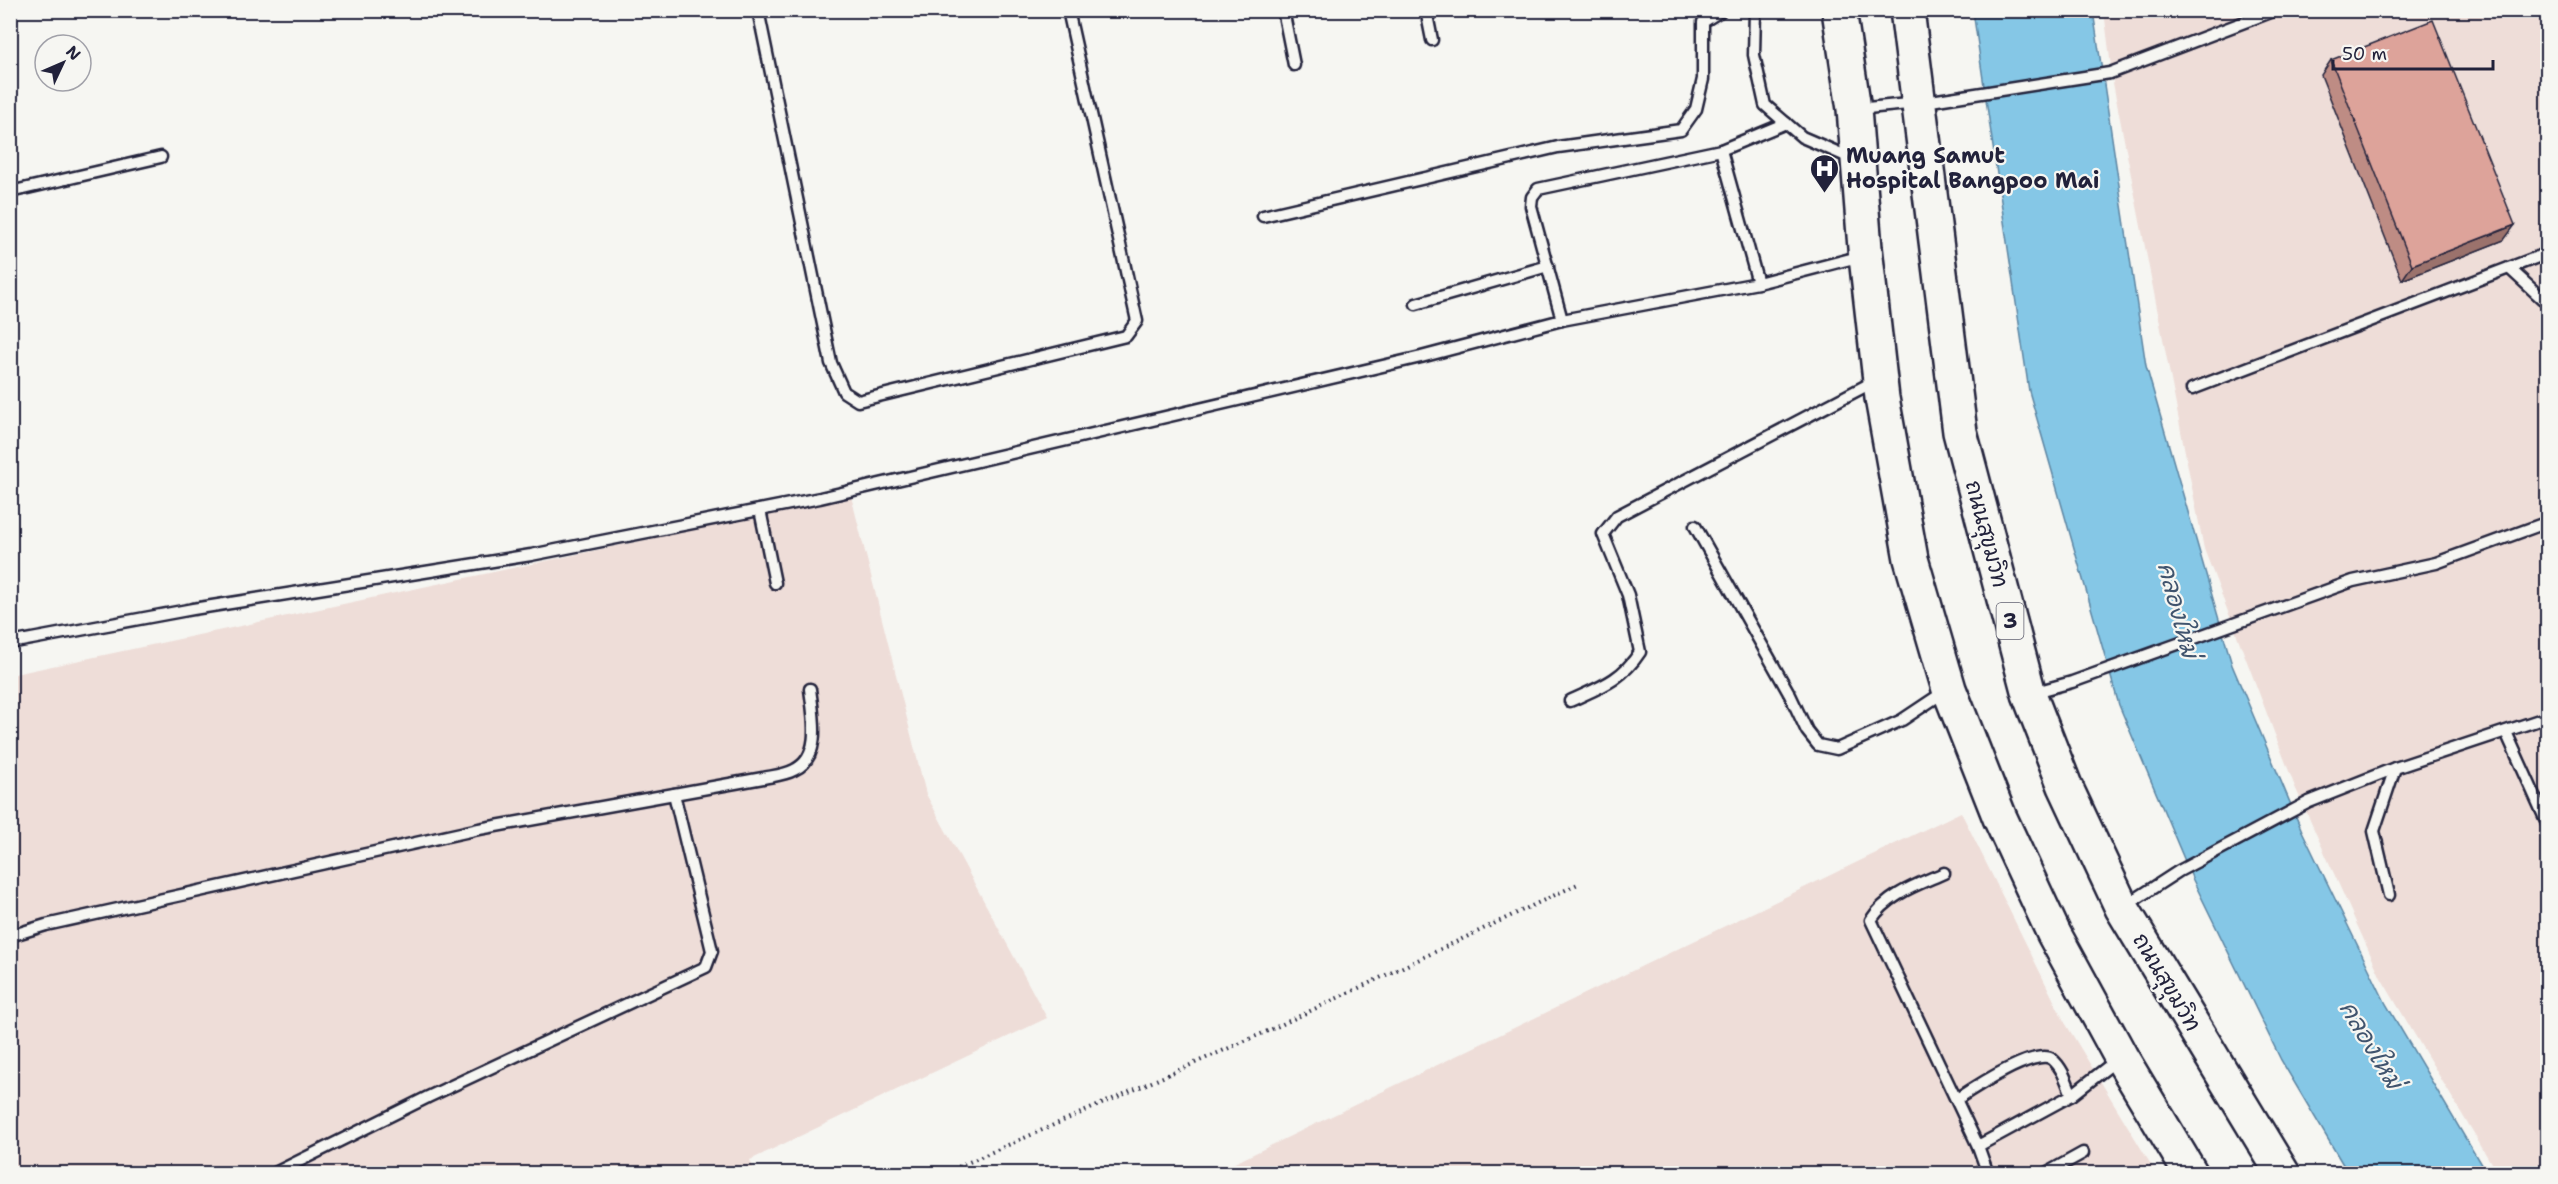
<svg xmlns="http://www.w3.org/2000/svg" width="2558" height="1184" font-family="'Shantell Sans','Playpen Sans Thai',sans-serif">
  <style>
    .built { fill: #eeddd8 }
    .water { fill: #85c7e6; stroke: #5d85a2; stroke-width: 1.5 }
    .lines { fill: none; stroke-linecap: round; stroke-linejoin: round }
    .lane-casing { stroke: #22223b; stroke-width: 15 }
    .highway-casing { stroke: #22223b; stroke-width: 38 }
    .path { stroke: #22223b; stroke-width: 4; stroke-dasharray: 1.5 4.5; stroke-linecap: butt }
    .lane { stroke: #f6f6f2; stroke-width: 10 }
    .highway { stroke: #f6f6f2; stroke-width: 33 }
    .wall { fill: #be8c84; stroke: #22223b; stroke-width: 1.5 }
    .shaded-wall { fill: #9b726c; stroke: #22223b; stroke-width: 1.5 }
    .building { fill: #dda39a; stroke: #22223b; stroke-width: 1.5 }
    .labels { text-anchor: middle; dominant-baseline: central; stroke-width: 4.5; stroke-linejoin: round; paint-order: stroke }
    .shield { fill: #f6f6f2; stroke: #626272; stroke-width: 1.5 }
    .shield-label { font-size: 21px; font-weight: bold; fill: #22223b }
    .poi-label { font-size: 22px; font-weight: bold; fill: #22223b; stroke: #f6f6f2; text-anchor: start }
    .street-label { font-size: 22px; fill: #22223b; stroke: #f6f6f2 }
    .water-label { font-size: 24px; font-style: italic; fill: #40546e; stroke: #f6f6f2 }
  </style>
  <rect width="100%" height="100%" fill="#f6f6f2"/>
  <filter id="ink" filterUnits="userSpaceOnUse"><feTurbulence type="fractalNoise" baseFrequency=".0167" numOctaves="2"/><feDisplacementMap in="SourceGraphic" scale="12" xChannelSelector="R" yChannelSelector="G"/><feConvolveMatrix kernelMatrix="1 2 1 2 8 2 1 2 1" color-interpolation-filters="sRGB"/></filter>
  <g filter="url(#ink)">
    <g class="built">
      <polygon points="2104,11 2547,11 2547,1173 2497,1173 2381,978 2295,787 2204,549 2113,83"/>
      <polygon points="851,496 926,794 1047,1018 750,1160 755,1173 11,1173 10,675"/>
      <polygon points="1961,812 2064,1021 2156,1173 1212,1174"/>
    </g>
    <polygon class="water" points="1973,11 2093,11 2146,366 2232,665 2302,831 2386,1004 2486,1173 2348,1173 2281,1060 2193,880 2119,705 2029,391"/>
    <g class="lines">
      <defs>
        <g id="lane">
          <polyline points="758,10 831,363 844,392 858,401 1126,336 1137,321 1068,10"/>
          <polyline points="1283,10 1294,65"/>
          <polyline points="1426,10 1432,40"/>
          <polyline points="1755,10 1754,55 1765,105 1802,137 1853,159"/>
          <polyline points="1857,109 1918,103 2110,73 2276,10"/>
          <polyline points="1721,150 1758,283"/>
          <polyline points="10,192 161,157"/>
          <polyline points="1263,216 1558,147 1681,130 1696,109 1703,79 1703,22 1722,10"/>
          <polyline points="2509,268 2548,304"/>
          <polyline points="1416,304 1548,266"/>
          <polyline points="1562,320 1531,206 1532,197 1538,189 1721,150 1786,123"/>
          <polyline points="2192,389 2548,253"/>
          <polyline points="760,510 775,583"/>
          <polyline points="1695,526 1790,695 1807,731 1818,745 1837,749 1902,720 1947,690"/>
          <polyline points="10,643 193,609 531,555 820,498 1421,357 1562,320 1758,283 1862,256"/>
          <polyline points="2032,693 2072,682 2353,581 2436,563 2548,522"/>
          <path d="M1570,701C1600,687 1621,681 1640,652L1628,595L1603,534L1617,516L1875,381"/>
          <polyline points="2506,732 2548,825"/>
          <path d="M1944,873C1917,885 1888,894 1871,920L1978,1146"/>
          <polyline points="2389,895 2374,831 2395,768"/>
          <polyline points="2125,906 2179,871 2309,802 2395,768 2548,717"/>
          <path d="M10,936L46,925L479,829L763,778C772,776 785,775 794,770C823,757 813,714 810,689"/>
          <path d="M1957,1099C1972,1089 2036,1047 2052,1059C2063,1068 2067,1083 2072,1095"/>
          <polyline points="273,1174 428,1097 706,967 712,951 674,794"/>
          <polyline points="1988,1174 1978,1146 2072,1095 2118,1059"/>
          <polyline points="2045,1174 2083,1153"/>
        </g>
        <g id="highway">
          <polyline points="1839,10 1854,109 1865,248 1882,398 1911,559 1949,689 2000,818 2054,934 2121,1057 2191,1174"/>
          <polyline points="1907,10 1960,432 2029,694 2065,786 2122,908 2283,1174"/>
        </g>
      </defs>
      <use href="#lane" class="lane-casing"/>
      <use href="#highway" class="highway-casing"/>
      <polyline class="path" points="942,1174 1270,1030 1578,884"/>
      <use href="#lane" class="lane"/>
      <use href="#highway" class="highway"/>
    </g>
    <polygon class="wall" points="2331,60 2504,240 2402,280 2321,75"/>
    <polygon class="shaded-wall" points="2515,225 2504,240 2402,280 2412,265"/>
    <polygon class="building" points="2433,20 2515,225 2412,265 2331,60"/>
  </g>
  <defs>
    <symbol id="hospital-pin" viewBox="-11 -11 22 30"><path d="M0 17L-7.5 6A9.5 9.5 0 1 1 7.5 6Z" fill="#22223b" stroke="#f6f6f2"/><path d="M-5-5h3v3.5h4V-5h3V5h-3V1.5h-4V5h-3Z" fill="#fff"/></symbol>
  </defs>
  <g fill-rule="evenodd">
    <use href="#hospital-pin" x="1808" y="152" width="33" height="45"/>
  </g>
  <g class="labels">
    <rect class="shield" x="1996.5" y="603" width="27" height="36" rx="4.5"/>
    <g class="shield-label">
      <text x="2010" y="621">3</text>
    </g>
    <g class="poi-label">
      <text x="1846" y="155">Muang Samut<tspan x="1846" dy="25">Hospital Bangpoo Mai</tspan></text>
    </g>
    <g class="street-label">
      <text transform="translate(1987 534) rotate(75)">ถนนสุขุมวิท</text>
      <text transform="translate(2167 982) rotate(59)">ถนนสุขุมวิท</text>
    </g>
    <g class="water-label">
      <text transform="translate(2178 610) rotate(75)">คลองใหม่</text>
      <text transform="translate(2371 1045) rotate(59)">คลองใหม่</text>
    </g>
  </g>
  <rect width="2558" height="1184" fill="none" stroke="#f6f6f2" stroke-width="36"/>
  <rect x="18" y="18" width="2522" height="1148" fill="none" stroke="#22223b" stroke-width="2" filter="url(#ink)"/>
  <g transform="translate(63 63) rotate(46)"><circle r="28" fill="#f6f6f2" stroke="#a1a1a9" stroke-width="1.5"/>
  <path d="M0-4.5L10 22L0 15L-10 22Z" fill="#22223b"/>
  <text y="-9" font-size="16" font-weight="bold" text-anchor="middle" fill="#22223b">N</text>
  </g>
  <path d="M2333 60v9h160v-9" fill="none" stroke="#22223b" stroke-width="3"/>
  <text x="2342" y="60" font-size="18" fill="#22223b" stroke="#f6f6f2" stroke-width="4.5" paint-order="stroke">50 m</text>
</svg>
